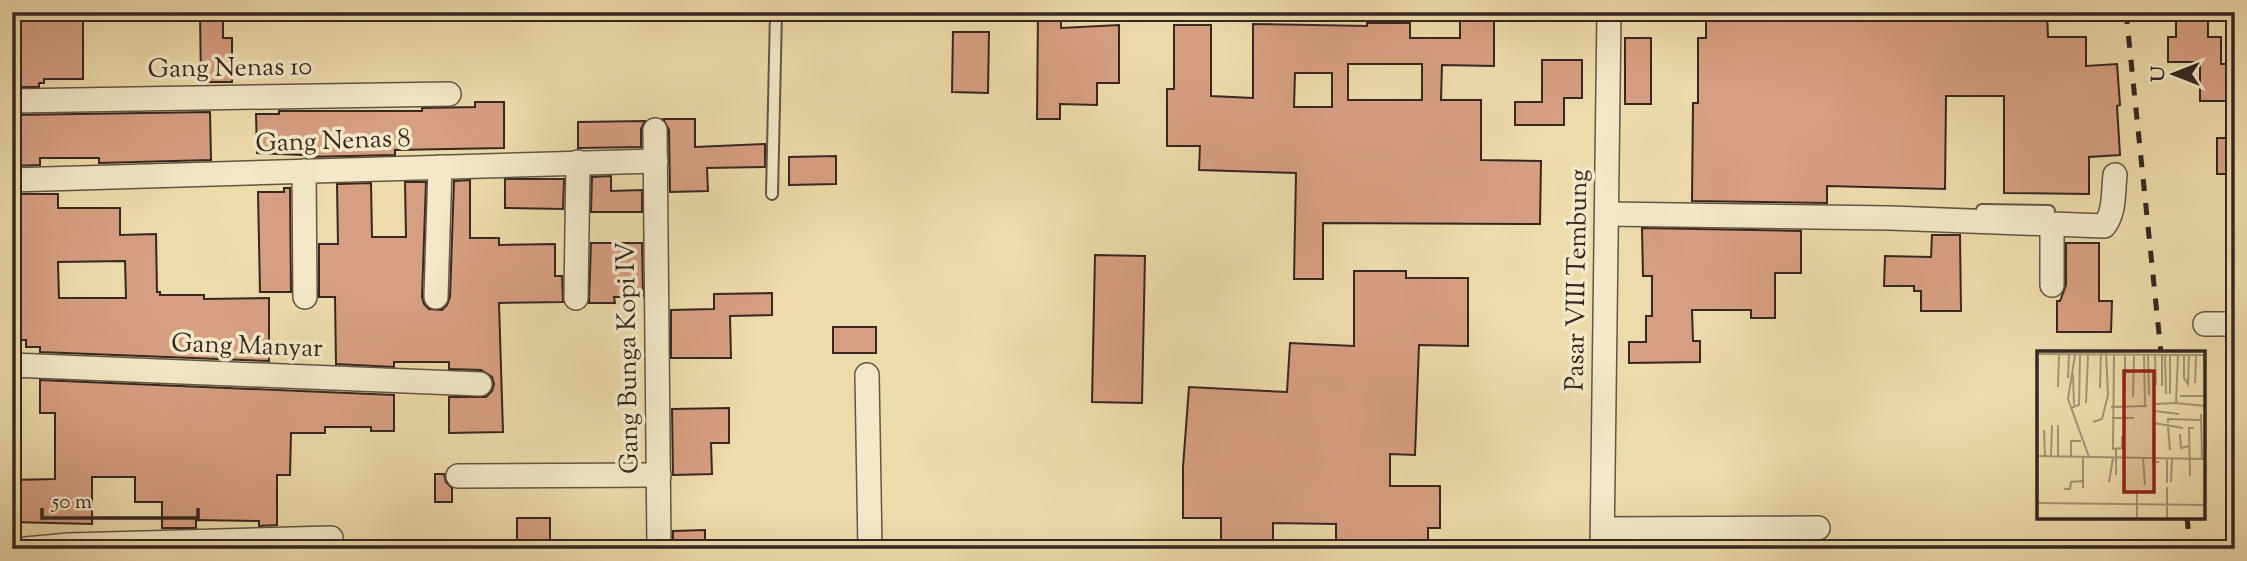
<svg xmlns="http://www.w3.org/2000/svg" width="2247" height="561" font-family="'Sorts Mill Goudy',serif">
  <style>
    .building { fill: #d79f82; stroke: #362720; stroke-width: 2; fill-rule: evenodd }
    .lines { fill: none; stroke-linecap: round; stroke-linejoin: round }
    .lane-casing { stroke: #645443; stroke-width: 14 }
    .street-casing { stroke: #645443; stroke-width: 26 }
    .lane { stroke: #f4e8c8; stroke-width: 10 }
    .street { stroke: #f4e8c8; stroke-width: 23 }
    .rail { stroke: #362720; stroke-width: 5; stroke-dasharray: 12 12; stroke-linecap: butt }
    .labels { text-anchor: middle; dominant-baseline: central; stroke-width: 7; stroke-linejoin: round; paint-order: stroke }
    .street-label { font-size: 26px; fill: #362720; stroke: #f4e8c8 }
    .inset-road { fill: none; stroke: #a49373; stroke-width: 2 }
    .view { fill: #8f2418; fill-opacity: 0.15; stroke: #8f2418; stroke-width: 3.5 }
    .inset-edge { fill: none; stroke: #362720; stroke-width: 3.5 }
  </style>
  <rect width="100%" height="100%" fill="#eedbab"/>
  <filter id="stains"><feTurbulence type="fractalNoise" baseFrequency=".00286" numOctaves="4"/><feColorMatrix values="0 0 0 0 .2 0 0 0 0 .09 0 0 0 0 .02 0 0 0 .5 -.17"/></filter>
  <radialGradient id="worn" r=".72"><stop offset=".6" stop-color="#630" stop-opacity="0"/><stop offset="1" stop-color="#630" stop-opacity=".3"/></radialGradient>
  <g class="building">
    <polygon points="14,12 83,12 83,79 44,79 44,83 39,83 39,87 15,87"/>
    <polygon points="200,12 223,12 223,38 232,38 232,82 201,82"/>
    <polygon points="1038,12 1061,12 1061,28 1119,25 1119,83 1097,83 1097,105 1060,104 1060,119 1037,119"/>
    <polygon points="1706,12 2047,12 2048,37 2086,37 2086,66 2117,64 2120,105 2117,106 2120,155 2089,157 2089,194 2004,193 2004,96 1946,96 1945,189 1827,186 1827,203 1692,201 1693,103 1698,103 1698,38 1706,38"/>
    <polygon points="2176,12 2208,12 2208,37 2221,37 2221,64 2234,64 2234,101 2200,101 2200,62 2168,62 2168,37 2176,37"/>
    <path d="M1460,16H1494V66L1442,65L1441,100H1481V160L1541,161L1540,224L1323,223V279H1294L1296,173L1199,170L1200,146H1167V89H1174V25H1211V96L1253,98V24L1367,26V23H1410V38H1460ZM1348,64H1422V100H1348ZM1295,73H1332V107H1294Z"/>
    <polygon points="953,32 989,32 988,93 952,92"/>
    <rect x="1625" y="38" width="26" height="66"/>
    <polygon points="1542,60 1582,60 1582,98 1564,98 1564,125 1515,125 1515,102 1542,102"/>
    <polygon points="475,102 504,102 504,148 395,150 395,155 306,157 303,155 257,153 256,114 279,114 279,111 422,111 422,108 475,107"/>
    <polygon points="210,112 211,160 99,163 99,158 40,158 40,165 12,166 12,115"/>
    <polygon points="663,119 695,119 695,147 765,144 765,167 707,168 708,191 670,192 669,130"/>
    <polygon points="645,121 641,129 641,147 578,148 578,122"/>
    <rect x="2217" y="138" width="18" height="36"/>
    <polygon points="836,156 836,184 789,185 789,157"/>
    <polygon points="611,176 611,191 642,190 642,212 591,212 592,177"/>
    <polygon points="505,179 564,179 563,209 505,208"/>
    <polygon points="470,180 470,238 499,238 499,245 555,244 555,276 562,276 563,302 499,303 503,432 449,433 449,397 486,397 492,391 494,384 492,377 481,370 449,369 449,362 394,362 394,367 336,364 335,297 319,297 319,244 338,244 337,184 371,183 372,237 406,237 405,182 426,182 422,297 424,304 429,309 442,310 447,305 450,297 454,181"/>
    <polygon points="284,188 290,188 291,292 260,292 258,192 284,192"/>
    <path d="M12,194H58V208H120V235L156,234L157,292H160V295H204V299L269,298V361L40,352V347H26V340H12ZM125,261L126,298H59L58,262Z"/>
    <polygon points="1642,228 1801,231 1801,273 1775,273 1775,318 1751,318 1751,310 1692,310 1693,341 1700,341 1700,362 1629,363 1629,342 1646,342 1646,316 1652,316 1652,276 1643,276"/>
    <polygon points="1932,235 1960,235 1961,311 1921,311 1921,291 1914,291 1914,286 1884,286 1885,256 1931,257"/>
    <polygon points="591,243 642,243 643,297 614,297 615,303 589,303"/>
    <polygon points="2066,243 2099,243 2099,301 2112,301 2111,332 2057,332 2057,301 2060,301 2066,285"/>
    <polygon points="1095,255 1145,256 1142,403 1092,402"/>
    <polygon points="1354,271 1406,271 1406,278 1468,278 1468,346 1419,345 1415,455 1390,454 1390,486 1440,486 1440,528 1428,528 1428,549 1336,549 1336,524 1273,523 1273,549 1221,549 1221,518 1183,518 1183,467 1189,387 1287,392 1290,343 1354,346"/>
    <polygon points="772,293 772,315 730,316 731,358 671,358 671,310 714,309 714,294"/>
    <rect x="833" y="327" width="43" height="26"/>
    <polygon points="40,380 394,395 394,431 371,431 371,427 325,427 325,433 291,433 290,475 277,475 277,525 259,526 259,521 196,520 196,528 162,528 162,502 135,502 135,477 92,477 92,524 12,522 12,480 55,479 55,413 40,413"/>
    <polygon points="729,408 729,443 711,443 712,474 673,475 672,409"/>
    <polygon points="435,474 444,474 446,482 452,488 452,502 435,502"/>
    <rect x="517" y="518" width="33" height="31"/>
    <polygon points="705,530 705,549 673,549 673,531"/>
    <rect x="1633" y="543" width="53" height="6"/>
  </g>
  <g class="lines">
    <defs>
      <g id="lane">
        <polyline points="1676,12 1682,12"/>
        <polyline points="772,194 776,12"/>
        <polyline points="1982,210 2049,211"/>
      </g>
      <g id="street">
        <polyline points="12,101 449,94"/>
        <polyline points="655,130 659,549"/>
        <polyline points="304,171 305,297"/>
        <polyline points="12,180 656,161"/>
        <path d="M1608,214L1890,218L2104,226C2115,213 2113,192 2115,175"/>
        <polyline points="2052,226 2052,285"/>
        <polyline points="436,297 440,167"/>
        <polyline points="576,298 578,162"/>
        <polyline points="2205,324 2235,324"/>
        <polyline points="12,365 480,384"/>
        <polyline points="867,375 870,549"/>
        <polyline points="458,476 659,475"/>
        <polyline points="1603,529 1818,528"/>
        <polyline points="26,549 69,545 331,538"/>
        <polyline points="1602,549 1609,12"/>
      </g>
    </defs>
    <use href="#lane" class="lane-casing"/>
    <use href="#street" class="street-casing"/>
    <use href="#lane" class="lane"/>
    <use href="#street" class="street"/>
    <g class="rail">
      <polyline points="2126,12 2161,353"/>
      <polyline points="2187,517 2190,549"/>
    </g>
  </g>
  <g class="labels">
    <g class="street-label">
      <text transform="translate(230 69) rotate(-1)">Gang Nenas 10</text>
      <text transform="translate(333 142) rotate(-2)">Gang Nenas 8</text>
      <text transform="translate(1578 280) rotate(-89)">Pasar VIII Tembung</text>
      <text transform="translate(247 347) rotate(2)">Gang Manyar</text>
      <text transform="translate(629 358) rotate(-91)">Gang Bunga Kopi IV</text>
    </g>
  </g>
  <g transform="translate(2037 351)">
    <rect width="168" height="168" fill="#eedbab"/>
    <path class="inset-road" d="M0,3L168,4M38,4L31,48L52,106M77,4L76,98L85,97V85M88,4V38M107,4L108,56M111,4L112,44M118,4L119,34M125,4V35M128,4L129,43M147,4V27L151,33L152,4M167,4L168,26M36,23L37,54M31,27L32,4M158,32L159,4M21,36L22,4M63,37L64,1M133,43V4M143,45H168M96,46L97,4M49,52L51,4M139,52L168,55M74,56L110,55M33,57L42,54L43,4M117,60L142,63M164,63L165,107M75,67H97M56,71L65,68L71,44L69,1M117,72L146,77M131,72V68L165,69M131,76L133,99M7,79L8,105M143,83L144,97L152,95M79,98V124M0,105L168,108M14,105L15,74M21,105V74M34,106V90H44M46,106V137M106,107L108,134M122,111H116L117,53L139,52L141,4M153,125L152,77H157M72,131L76,107M134,131L135,107M130,132V107M27,138H33L34,131L45,130M100,139V167M0,152L168,154M130,167V136"/>
    <path class="view" d="M87,20H117V141H87Z"/>
    <rect width="168" height="168" class="inset-edge"/>
  </g>
  <rect width="2247" height="561" fill="none" stroke="#eedbab" stroke-width="42"/>
  <rect x="14" y="14" width="2219" height="533" fill="none" stroke="#362720" stroke-width="3.5"/>
  <rect x="21" y="21" width="2205" height="519" fill="none" stroke="#362720" stroke-width="2"/>
  <g transform="translate(2174 74) rotate(270)" stroke="#f4e8c8" stroke-width="5" paint-order="stroke">
  <path d="M0-5L12 26L0 18L-12 26Z" fill="#362720"/>
  <text y="-10" font-size="19" font-weight="bold" text-anchor="middle" fill="#362720">U</text>
  </g>
  <path d="M42 508v10h156v-10" fill="none" stroke="#362720" stroke-width="3.5"/>
  <text x="52" y="508" font-size="21" fill="#362720" stroke="#f4e8c8" stroke-width="5" paint-order="stroke">50 m</text>
  <rect width="100%" height="100%" filter="url(#stains)"/>
  <rect width="100%" height="100%" fill="url(#worn)"/>
</svg>
